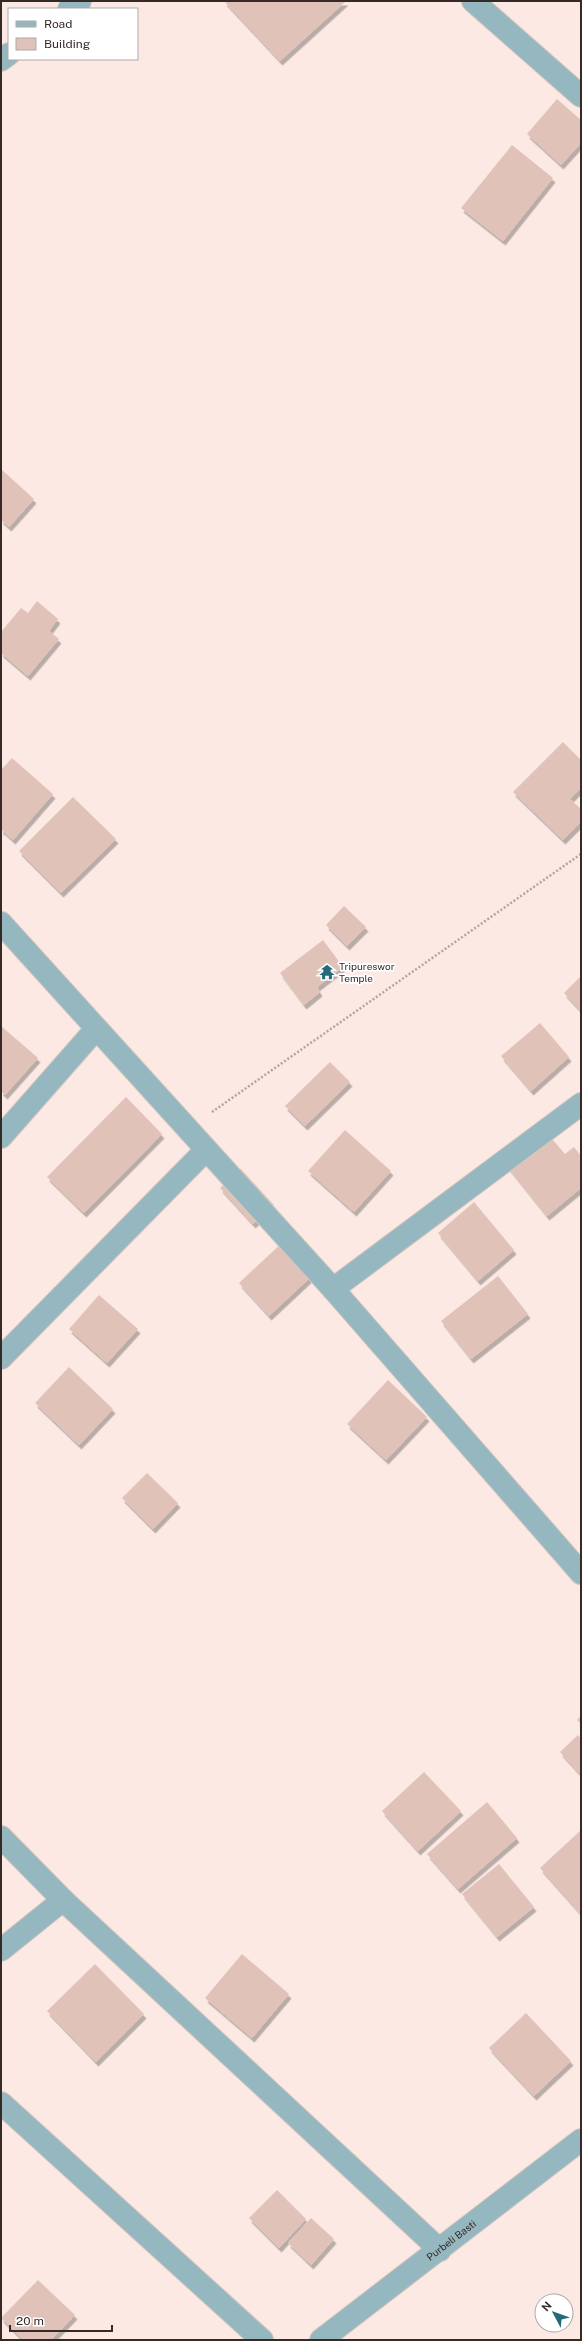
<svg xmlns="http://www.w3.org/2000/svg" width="582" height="2341" font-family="'Public Sans',sans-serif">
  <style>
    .building { fill: #e1c2b9; filter: url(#shadow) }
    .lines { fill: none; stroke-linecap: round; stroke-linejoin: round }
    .minor-casing { stroke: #d8c7c1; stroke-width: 24 }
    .path { stroke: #b4a49f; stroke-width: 2.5; stroke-dasharray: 2 2; stroke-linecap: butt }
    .minor { stroke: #95b7c0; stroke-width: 22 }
    .labels { text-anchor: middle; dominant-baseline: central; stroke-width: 3.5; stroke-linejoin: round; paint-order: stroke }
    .poi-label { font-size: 10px; fill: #362a27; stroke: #fff; text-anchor: start }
    .street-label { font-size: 10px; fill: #362a27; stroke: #fff }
  </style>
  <defs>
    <filter id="shadow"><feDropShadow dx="2.5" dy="4.5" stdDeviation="0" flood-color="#0004"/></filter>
  </defs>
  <rect width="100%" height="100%" fill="#fce9e3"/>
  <g class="building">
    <polygon points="224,1 346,1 280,61"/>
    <polygon points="557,99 581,120 581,143 561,165 527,134"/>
    <polygon points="512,145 553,178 503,241 461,208"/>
    <polygon points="1,469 34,499 9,527 1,520"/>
    <polygon points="37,601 58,619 49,631 59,639 28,676 1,653 1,632 21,608 28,613"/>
    <polygon points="563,742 581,760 581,788 570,799 581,809 581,822 563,840 513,792"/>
    <polygon points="12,758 53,794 13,840 2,830 1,832 1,770"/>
    <polygon points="73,797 116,839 61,893 19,851"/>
    <polygon points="344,906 366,927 347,946 326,925"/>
    <polygon points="323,940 343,967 317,987 320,992 304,1005 280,973"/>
    <polygon points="581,976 581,1011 564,993"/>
    <polygon points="540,1023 569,1057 531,1091 501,1056"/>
    <polygon points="1,1026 38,1058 5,1095 1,1091"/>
    <polygon points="330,1062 350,1082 305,1126 285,1106"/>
    <polygon points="126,1097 162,1134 84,1213 47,1177"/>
    <polygon points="345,1130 391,1171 354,1212 308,1171"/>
    <polygon points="547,1133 565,1154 574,1147 581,1156 581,1188 547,1216 507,1166"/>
    <polygon points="241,1169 274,1205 253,1224 220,1188"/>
    <polygon points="474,1202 514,1250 478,1281 438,1233"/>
    <polygon points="285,1240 315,1273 269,1316 239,1283"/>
    <polygon points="498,1276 528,1314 471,1359 441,1321"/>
    <polygon points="99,1295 138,1329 107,1363 69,1329"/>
    <polygon points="69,1367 113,1409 79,1445 35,1403"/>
    <polygon points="388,1380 427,1417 386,1460 347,1424"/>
    <polygon points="147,1473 178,1503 153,1529 122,1498"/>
    <polygon points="581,1716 581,1724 577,1720"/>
    <polygon points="578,1735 581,1739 581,1775 560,1752"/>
    <polygon points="424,1772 461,1811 418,1851 382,1811"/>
    <polygon points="487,1802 517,1838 458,1889 427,1854"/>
    <polygon points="581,1830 581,1914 540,1868"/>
    <polygon points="499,1864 534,1907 497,1937 462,1894"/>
    <polygon points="242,1954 289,1994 252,2038 205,1998"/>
    <polygon points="95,1964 144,2014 96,2062 47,2011"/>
    <polygon points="526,2013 571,2061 534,2096 489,2048"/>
    <polygon points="277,2190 306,2219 279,2248 249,2218"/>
    <polygon points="311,2218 334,2239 311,2265 288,2243"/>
    <polygon points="38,2280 75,2315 51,2340 23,2340 1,2318"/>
  </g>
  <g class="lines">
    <defs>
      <g id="minor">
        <polyline points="473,1 581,96"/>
        <polyline points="69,9 80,1"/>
        <polyline points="1,60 9,54"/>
        <polyline points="1,923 333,1289 581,1573"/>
        <polyline points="1,1137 96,1029"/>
        <polyline points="333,1289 581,1104"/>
        <polyline points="1,1358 206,1150"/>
        <polyline points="1,1837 63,1900"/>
        <polyline points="1,1950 63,1900 440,2250"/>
        <polyline points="1,2103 262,2340"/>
        <path id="s1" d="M321,2340L581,2140"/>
      </g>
    </defs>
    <use href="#minor" class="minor-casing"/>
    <polyline class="path" points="212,1112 581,854"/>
    <use href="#minor" class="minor"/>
  </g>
  <defs>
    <symbol id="temple-bare" viewBox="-9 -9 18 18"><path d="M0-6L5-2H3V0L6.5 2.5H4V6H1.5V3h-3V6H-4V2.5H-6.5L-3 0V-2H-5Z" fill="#246a79" stroke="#fff" stroke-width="2.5" paint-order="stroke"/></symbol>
  </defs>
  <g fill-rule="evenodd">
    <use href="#temple-bare" x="316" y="961" width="22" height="22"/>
  </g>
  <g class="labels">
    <g class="poi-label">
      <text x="339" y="966">Tripureswor<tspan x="339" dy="12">Temple</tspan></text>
    </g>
    <g class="street-label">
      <text stroke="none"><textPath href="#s1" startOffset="164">Purbeli Basti</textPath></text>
    </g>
  </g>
  <rect width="582" height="2341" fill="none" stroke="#362a27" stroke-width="4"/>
  <rect x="8" y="8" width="130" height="52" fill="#ffffff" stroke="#afaaa9"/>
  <rect x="16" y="21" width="20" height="6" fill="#95b7c0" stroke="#afaaa9"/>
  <text x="44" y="28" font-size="12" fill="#362a27">Road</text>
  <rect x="16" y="38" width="20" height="12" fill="#e1c2b9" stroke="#afaaa9"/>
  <text x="44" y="48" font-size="12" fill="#362a27">Building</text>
  <g transform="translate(554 2313) rotate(311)"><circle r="19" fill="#ffffff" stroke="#afaaa9"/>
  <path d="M0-3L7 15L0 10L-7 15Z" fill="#246a79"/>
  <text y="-6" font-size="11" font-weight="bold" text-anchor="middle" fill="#362a27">N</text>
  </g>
  <path d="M10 2325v6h102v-6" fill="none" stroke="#362a27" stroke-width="2"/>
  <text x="16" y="2325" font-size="12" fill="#362a27" stroke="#ffffff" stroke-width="3" paint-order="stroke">20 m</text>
</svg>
